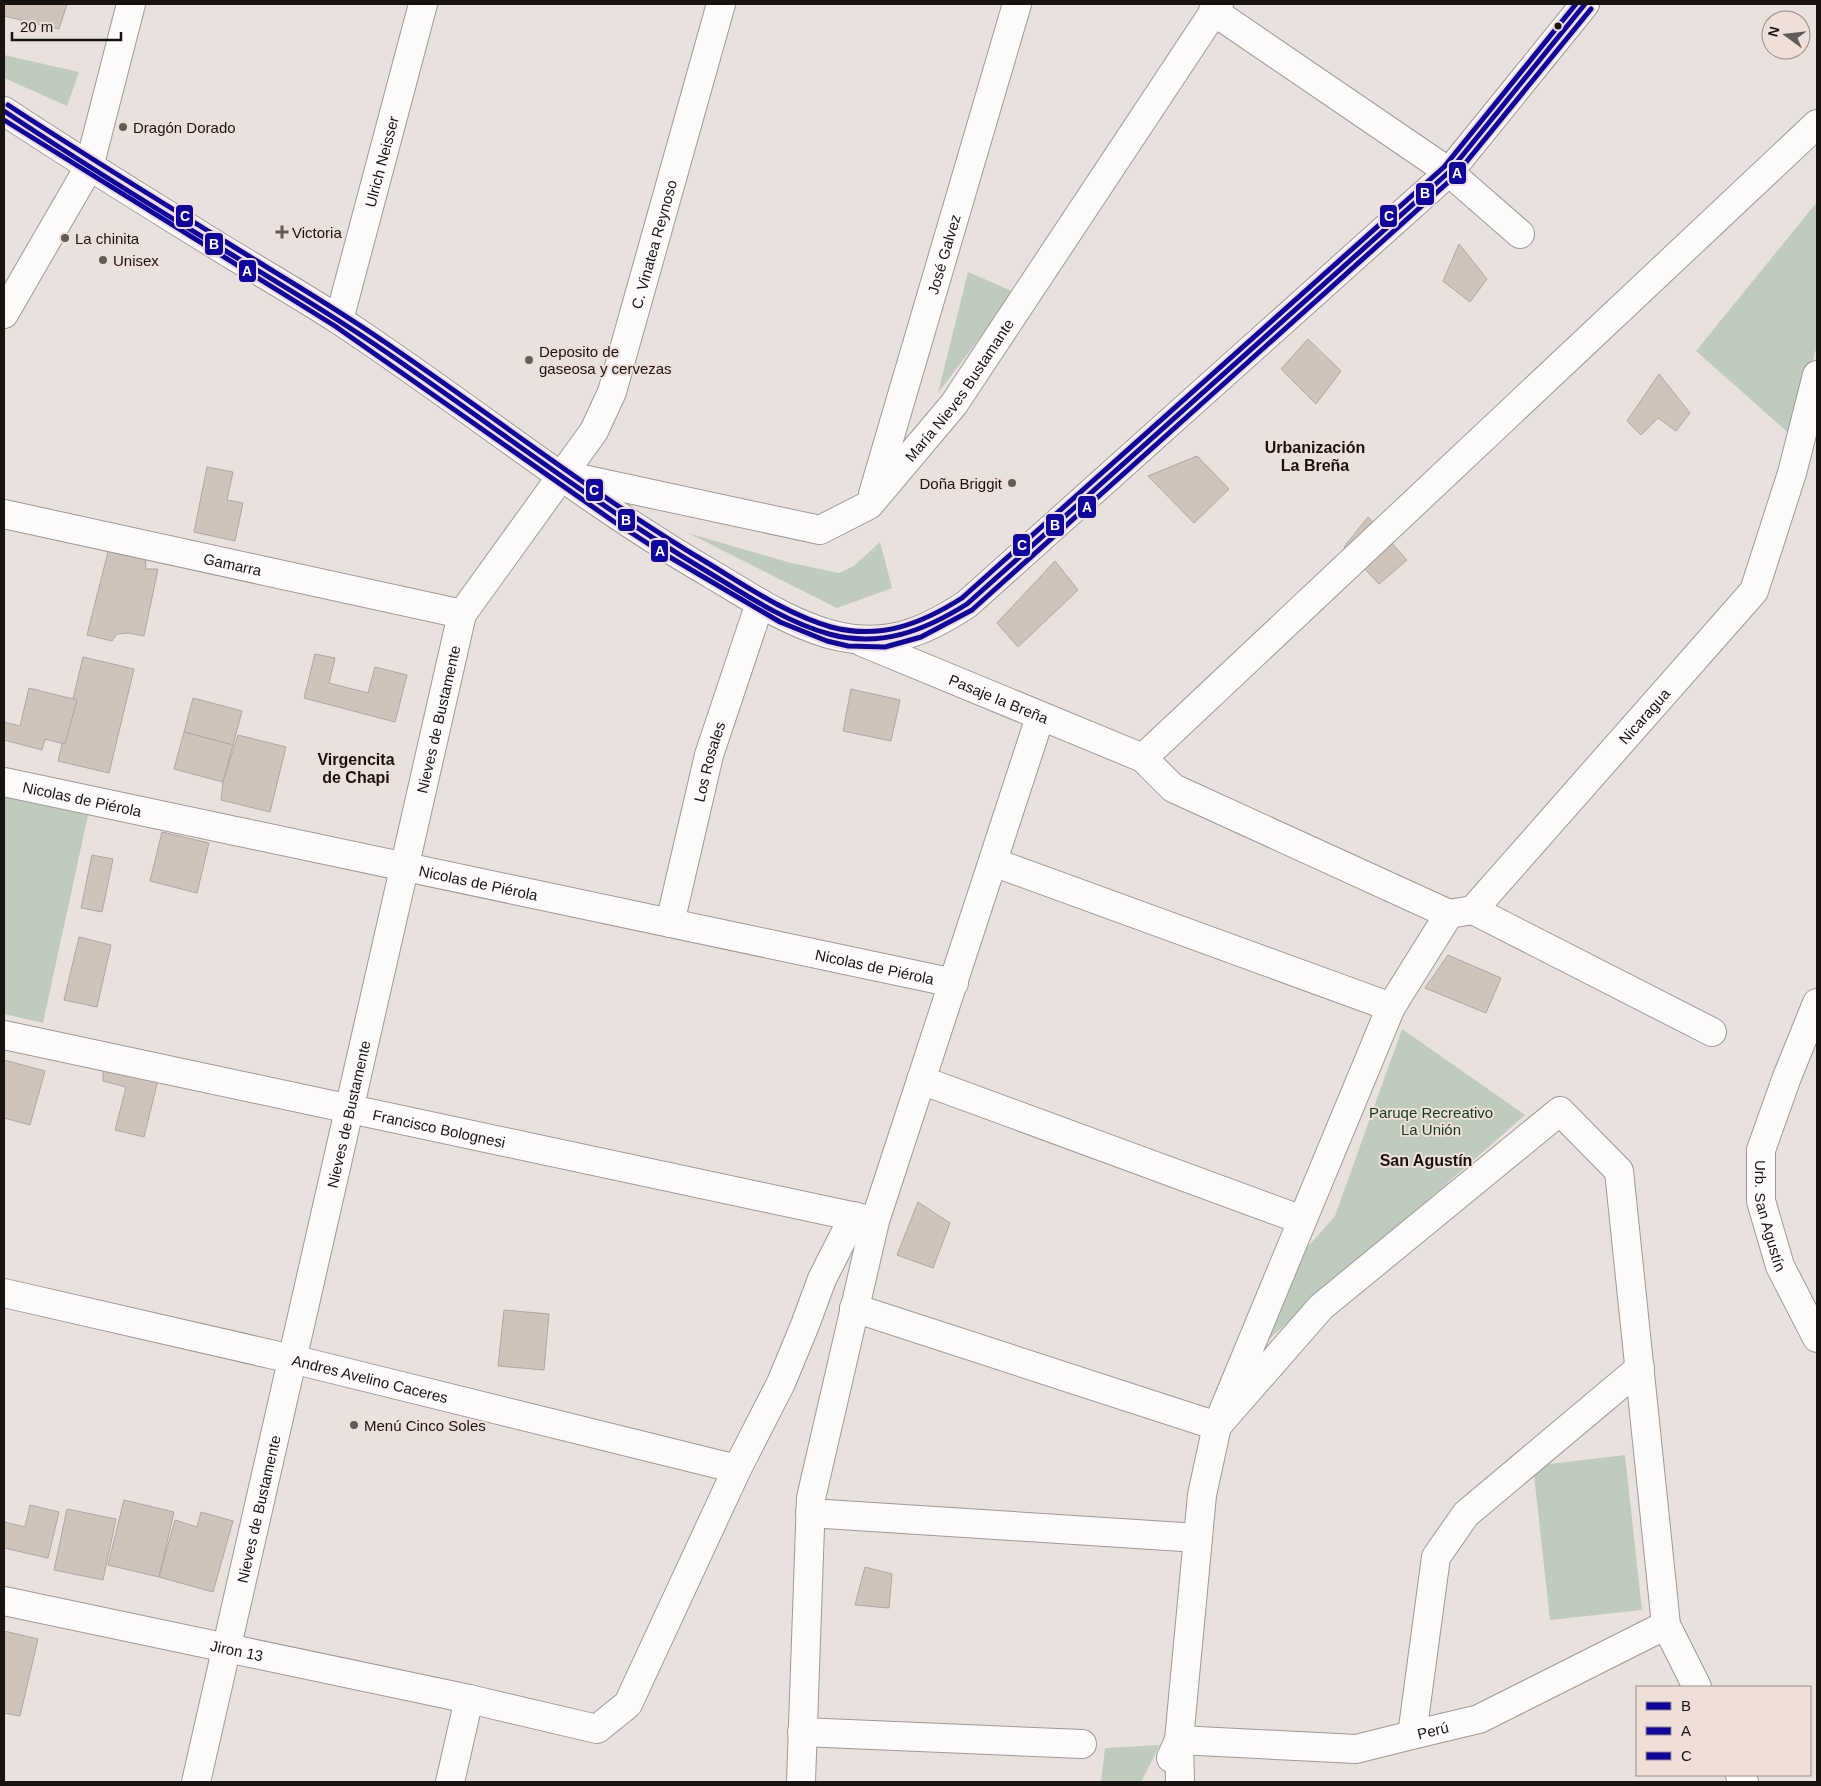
<svg xmlns="http://www.w3.org/2000/svg" width="1821" height="1786" font-family="Helvetica,sans-serif">
  <style>
    .green { fill: #bfcbbc }
    .building { fill: #cfc4bc; stroke: #aca7a4 }
    .lines { fill: none; stroke-linecap: round; stroke-linejoin: round }
    .minor-casing { stroke: #9f9996; stroke-width: 30 }
    .minor { stroke: #fcfafa; stroke-width: 28 }
    .bus-1-casing { stroke: #eedfd9; stroke-width: 9 }
    .bus-2-casing { stroke: #eedfd9; stroke-width: 9 }
    .bus-3-casing { stroke: #eedfd9; stroke-width: 9 }
    .bus-1 { stroke: #10069f; stroke-width: 5 }
    .bus-2 { stroke: #10069f; stroke-width: 5 }
    .bus-3 { stroke: #10069f; stroke-width: 5 }
    .bus-dot { fill: #181311; stroke: #eedfd9; stroke-width: 2 }
    .poi-dot { fill: #615b59; stroke: #eedfd9; stroke-width: 2 }
    .labels { text-anchor: middle; dominant-baseline: central; stroke-width: 4; stroke-linejoin: round; paint-order: stroke }
    .poi-label { font-size: 15px; fill: #181311; stroke: #eedfd9; text-anchor: start }
    .street-label { font-size: 15px; fill: #181311; stroke: #eedfd9 }
    .park-label { font-size: 15px; fill: #0f3d1a; stroke: #eedfd9 }
    .neighbourhood-label { font-size: 16px; font-weight: bold; fill: #181311; stroke: #eedfd9 }
    .line-badge { stroke: #eedfd9; stroke-width: 2 }
    .badge-label { font-size: 14px; text-anchor: middle; font-weight: bold; fill: #fff }
  </style>
  <rect width="100%" height="100%" fill="#e9e1de"/>
  <g class="green">
    <polygon points="4,55 79,72 67,106 4,78"/>
    <polygon points="1817,202 1817,345 1794,438 1696,351"/>
    <polygon points="968,272 1014,292 938,393"/>
    <polygon points="688,533 791,563 839,573 854,566 880,542 892,588 837,608"/>
    <polygon points="4,797 88,815 43,1023 4,1014"/>
    <polygon points="1402,1029 1525,1115 1245,1360 1288,1269 1335,1216"/>
    <polygon points="1625,1455 1642,1610 1550,1620 1533,1466"/>
    <polygon points="1160,1745 1141,1782 1101,1782 1105,1748"/>
  </g>
  <g class="building">
    <polygon points="4,4 67,4 59,29 4,16"/>
    <polygon points="1459,244 1487,279 1470,302 1443,281"/>
    <polygon points="1308,339 1341,371 1316,404 1281,369"/>
    <polygon points="1659,374 1690,413 1676,431 1658,418 1641,435 1627,421"/>
    <polygon points="1197,456 1229,489 1194,523 1148,476"/>
    <polygon points="207,467 233,472 227,500 243,503 235,541 194,532"/>
    <polygon points="1368,517 1407,560 1379,584 1344,547"/>
    <polygon points="110,544 145,553 146,569 158,569 144,636 128,633 117,634 112,641 87,635"/>
    <polygon points="1055,561 1078,590 1018,647 997,623"/>
    <polygon points="315,654 335,658 329,683 368,693 375,667 407,675 395,722 304,698"/>
    <polygon points="83,657 134,669 109,773 58,761"/>
    <polygon points="29,688 77,700 65,744 45,739 42,750 4,740 4,722 20,726"/>
    <polygon points="851,689 900,700 891,741 843,731"/>
    <polygon points="193,698 242,711 233,745 184,732"/>
    <polygon points="184,732 233,745 223,782 174,769"/>
    <polygon points="238,735 286,747 270,812 221,800 223,782"/>
    <polygon points="162,832 209,843 197,893 150,881"/>
    <polygon points="92,855 113,859 102,912 81,908"/>
    <polygon points="79,937 111,945 97,1007 64,1000"/>
    <polygon points="1448,955 1501,978 1486,1013 1425,988"/>
    <polygon points="4,1060 45,1071 30,1125 4,1118"/>
    <polygon points="103,1067 158,1080 144,1137 115,1130 126,1087 103,1081"/>
    <polygon points="918,1202 950,1223 933,1268 897,1255"/>
    <polygon points="504,1310 549,1314 544,1370 498,1366"/>
    <polygon points="124,1500 174,1512 159,1577 108,1565"/>
    <polygon points="30,1505 59,1512 48,1558 4,1548 5,1522 25,1527"/>
    <polygon points="67,1509 116,1519 103,1580 54,1570"/>
    <polygon points="201,1512 233,1521 213,1592 159,1577 175,1520 197,1527"/>
    <polygon points="865,1567 892,1574 889,1608 855,1605"/>
    <polygon points="4,1631 38,1639 20,1716 4,1713"/>
  </g>
  <g class="lines">
    <defs>
      <g id="minor">
        <polyline points="1213,11 1449,172 1520,234"/>
        <path d="M4,111C76,159 150,204 224,250C262,273 302,296 339,320C465,403 583,500 713,575C750,597 787,622 829,634C883,649 922,634 967,604L1449,172L1585,4"/>
        <polyline points="4,314 89,167 131,4"/>
        <path id="s1" d="M339,320L423,4"/>
        <path id="s2" d="M573,477L820,530L869,505L954,404L1219,4"/>
        <path id="s3" d="M873,494L1017,4"/>
        <path id="s4" d="M4,514L462,614"/>
        <path id="s5" d="M862,642L1143,758L1173,788L1449,914"/>
        <polyline points="1143,758 1817,124"/>
        <path id="s6" d="M4,782L954,983"/>
        <polyline points="993,862 1391,1007"/>
        <polyline points="1473,910 1712,1032"/>
        <path id="s7" d="M670,923L709,755L760,603"/>
        <path id="s8" d="M1817,1003L1787,1077L1761,1150V1201L1780,1266L1817,1338"/>
        <path id="s9" d="M4,1035L870,1220"/>
        <polyline points="921,1080 1302,1220"/>
        <path id="s10" d="M4,1293L292,1359L737,1469"/>
        <polyline points="854,1308 1217,1426 1321,1307 1560,1111 1619,1171 1666,1625 1697,1687"/>
        <polyline points="810,1513 1198,1538"/>
        <path id="s11" d="M4,1601L469,1699L597,1729L628,1704L737,1469L781,1383L805,1325L822,1279L854,1216"/>
        <polyline points="802,1732 1082,1744"/>
        <polyline points="1412,1735 1436,1557 1466,1514 1640,1368"/>
        <path id="s12" d="M1171,1758L1179,1740L1356,1749L1412,1735L1479,1719L1666,1625"/>
        <polyline points="1740,1775 1744,1782"/>
        <path id="s13" d="M196,1782L462,614L594,431L612,392L721,4"/>
        <polyline points="450,1782 469,1699"/>
        <polyline points="801,1782 811,1498 875,1221 1040,717"/>
        <path id="s14" d="M1180,1782L1179,1740L1202,1495L1217,1426L1391,1007L1449,914L1473,910L1754,591L1792,473L1817,375"/>
      </g>
    </defs>
    <use href="#minor" class="minor-casing"/>
    <use href="#minor" class="minor"/>
    <defs>
      <path id="bus-1" d="M4,111C76,159 150,205 224,250C279,283 334,316 386,352C492,425 593,503 703,569C743,593 783,621 829,634C880,648 924,631 967,604L1449,172L1585,4"/>
      <polyline id="bus-2" points="4,120 335,326 613,521 661,552 780,622 827,641 848,646 885,647 921,637 972,610 1454,177 1591,9"/>
      <path id="bus-3" d="M8,105C80,152 153,197 226,242C282,277 338,309 392,347C497,419 597,497 706,562C746,586 786,614 831,627C880,640 921,624 962,598L1444,167L1576,4"/>
    </defs>
    <use href="#bus-1" class="bus-1-casing"/>
    <use href="#bus-2" class="bus-2-casing"/>
    <use href="#bus-3" class="bus-3-casing"/>
    <use href="#bus-1" class="bus-1"/>
    <use href="#bus-2" class="bus-2"/>
    <use href="#bus-3" class="bus-3"/>
  </g>
  <circle class="bus-dot" cx="1558" cy="26" r="4.5"/>
  <g class="poi-dot">
    <circle cx="123" cy="127" r="5"/>
    <path d="M279.5 224.5h5v5h5v5h-5v5h-5v-5h-5v-5h5z"/>
    <circle cx="65" cy="238" r="5"/>
    <circle cx="103" cy="260" r="5"/>
    <circle cx="529" cy="360" r="5"/>
    <circle cx="1012" cy="483" r="5"/>
    <circle cx="354" cy="1425" r="5"/>
  </g>
  <g class="labels">
    <g class="poi-label">
      <text x="133" y="127">Dragón Dorado</text>
      <text x="292" y="232">Victoria</text>
      <text x="75" y="238">La chinita</text>
      <text x="113" y="260">Unisex</text>
      <text x="539" y="351">Deposito de<tspan x="539" dy="17">gaseosa y cervezas</tspan></text>
      <text x="1002" y="483" text-anchor="end">Doña Briggit</text>
      <text x="364" y="1425">Menú Cinco Soles</text>
    </g>
    <g class="street-label">
      <text stroke="none"><textPath href="#s1" startOffset="164">Ulrich Neisser</textPath></text>
      <text stroke="none"><textPath href="#s13" startOffset="1620">C. Vinatea Reynoso</textPath></text>
      <text stroke="none"><textPath href="#s3" startOffset="250">José Galvez</textPath></text>
      <text stroke="none"><textPath href="#s2" startOffset="454">María Nieves Bustamante</textPath></text>
      <text stroke="none"><textPath href="#s4" startOffset="234">Gamarra</textPath></text>
      <text stroke="none"><textPath href="#s5" startOffset="148">Pasaje la Breña</textPath></text>
      <text stroke="none"><textPath href="#s14" startOffset="1205">Nicaragua</textPath></text>
      <text stroke="none"><textPath href="#s13" startOffset="1090">Nieves de Bustamente</textPath></text>
      <text stroke="none"><textPath href="#s7" startOffset="166">Los Rosales</textPath></text>
      <text stroke="none"><textPath href="#s6" startOffset="80">Nicolas de Piérola</textPath></text>
      <text stroke="none"><textPath href="#s6" startOffset="485">Nicolas de Piérola</textPath></text>
      <text stroke="none"><textPath href="#s6" startOffset="890">Nicolas de Piérola</textPath></text>
      <text stroke="none"><textPath href="#s13" startOffset="685">Nieves de Bustamente</textPath></text>
      <text stroke="none"><textPath href="#s9" startOffset="445">Francisco Bolognesi</textPath></text>
      <text stroke="none"><textPath href="#s8" startOffset="224">Urb. San Agustín</textPath></text>
      <text stroke="none"><textPath href="#s10" startOffset="376">Andres Avelino Caceres</textPath></text>
      <text stroke="none"><textPath href="#s13" startOffset="280">Nieves de Bustamente</textPath></text>
      <text stroke="none"><textPath href="#s11" startOffset="238">Jiron 13</textPath></text>
      <text stroke="none"><textPath href="#s12" startOffset="276">Perú</textPath></text>
    </g>
    <g class="park-label">
      <text x="1431" y="1112">Paruqe Recreativo<tspan x="1431" dy="17">La Unión</tspan></text>
    </g>
    <g class="neighbourhood-label">
      <text x="1315" y="447">Urbanización<tspan x="1315" dy="18">La Breña</tspan></text>
      <text x="356" y="759">Virgencita<tspan x="356" dy="18">de Chapi</tspan></text>
      <text x="1426" y="1160">San Agustín</text>
    </g>
  </g>
  <g class="line-badge">
    <rect x="1448" y="161" width="19" height="24" rx="5" fill="#10069f"/>
    <rect x="1415" y="182" width="20" height="24" rx="5" fill="#10069f"/>
    <rect x="1379" y="204" width="19" height="24" rx="5" fill="#10069f"/>
    <rect x="175" y="204" width="19" height="24" rx="5" fill="#10069f"/>
    <rect x="204" y="232" width="20" height="24" rx="5" fill="#10069f"/>
    <rect x="238" y="259" width="19" height="24" rx="5" fill="#10069f"/>
    <rect x="585" y="478" width="19" height="24" rx="5" fill="#10069f"/>
    <rect x="1077" y="495" width="20" height="24" rx="5" fill="#10069f"/>
    <rect x="617" y="508" width="19" height="24" rx="5" fill="#10069f"/>
    <rect x="1045" y="513" width="20" height="24" rx="5" fill="#10069f"/>
    <rect x="1012" y="533" width="19" height="24" rx="5" fill="#10069f"/>
    <rect x="650" y="539" width="19" height="24" rx="5" fill="#10069f"/>
  </g>
  <g class="badge-label">
    <text x="1457" y="178">A</text>
    <text x="1425" y="198">B</text>
    <text x="1389" y="221">C</text>
    <text x="185" y="221">C</text>
    <text x="214" y="249">B</text>
    <text x="247" y="276">A</text>
    <text x="594" y="495">C</text>
    <text x="1087" y="512">A</text>
    <text x="626" y="525">B</text>
    <text x="1055" y="530">B</text>
    <text x="1022" y="550">C</text>
    <text x="660" y="556">A</text>
  </g>
  <rect width="1821" height="1786" fill="none" stroke="#181311" stroke-width="10"/>
  <rect x="1636" y="1686" width="175" height="90" fill="#eedfd9" stroke="#988d89"/>
  <rect x="1646" y="1702" width="25" height="8" fill="#10069f" stroke="#988d89"/>
  <text x="1681" y="1711" font-size="15" fill="#181311">B</text>
  <rect x="1646" y="1727" width="25" height="8" fill="#10069f" stroke="#988d89"/>
  <text x="1681" y="1736" font-size="15" fill="#181311">A</text>
  <rect x="1646" y="1752" width="25" height="8" fill="#10069f" stroke="#988d89"/>
  <text x="1681" y="1761" font-size="15" fill="#181311">C</text>
  <g transform="translate(1786 35) rotate(285)"><circle r="24" fill="#eedfd9" stroke="#988d89"/>
  <path d="M0-4L9 19L0 12L-9 19Z" fill="#615b59"/>
  <text y="-8" font-size="14" font-weight="bold" text-anchor="middle" fill="#181311">N</text>
  </g>
  <path d="M12 32v8h109v-8" fill="none" stroke="#181311" stroke-width="2.5"/>
  <text x="20" y="32" font-size="15" fill="#181311" stroke="#eedfd9" stroke-width="4" paint-order="stroke">20 m</text>
</svg>
